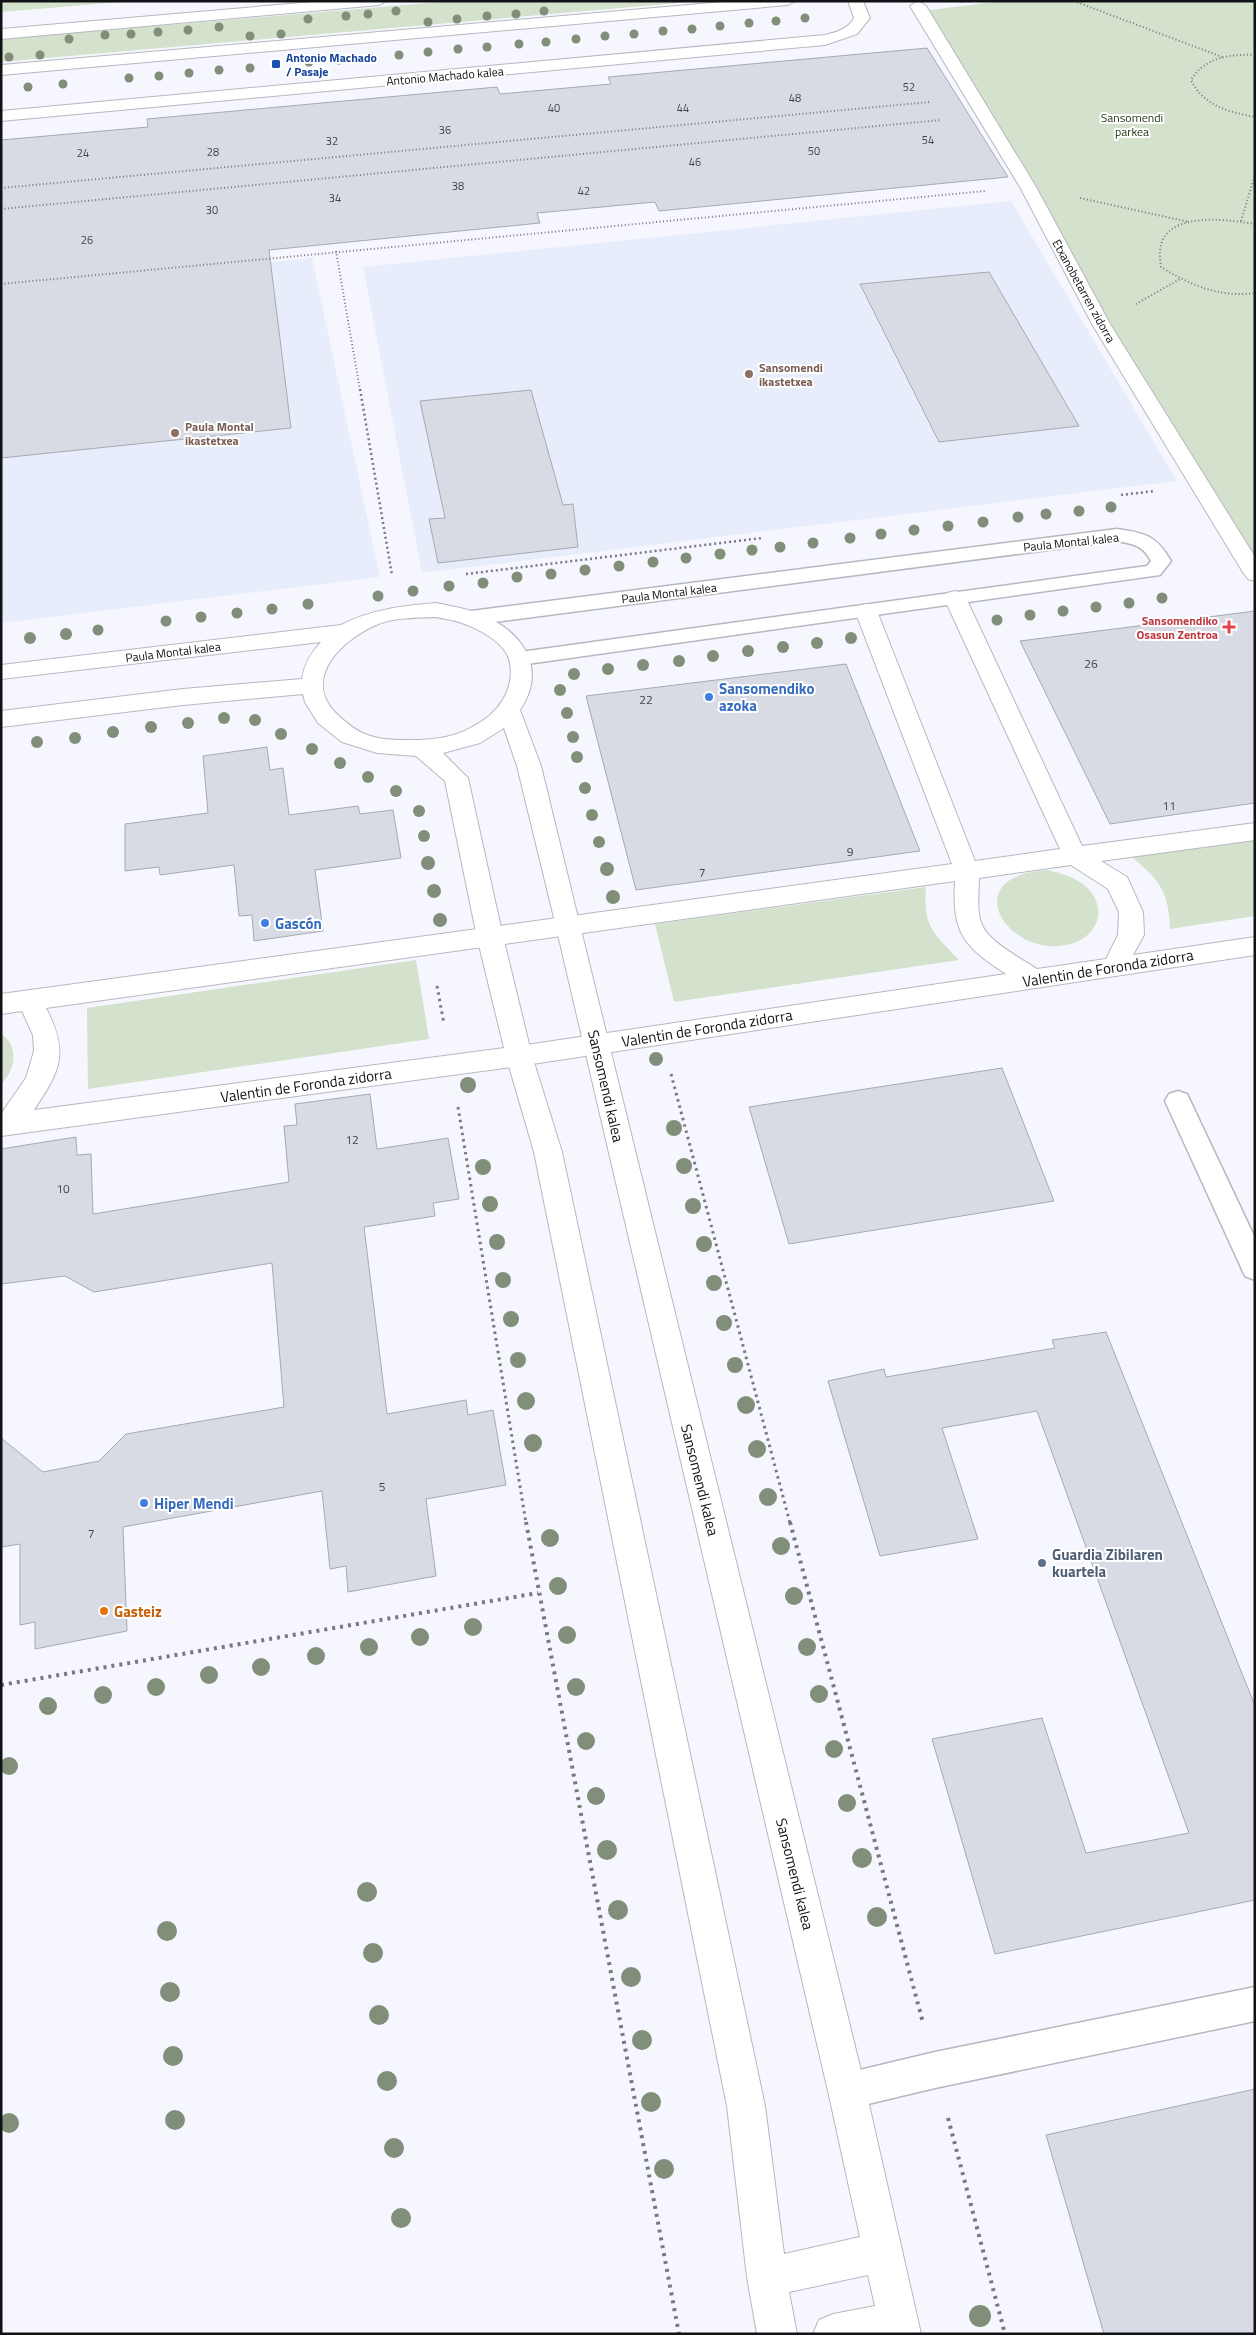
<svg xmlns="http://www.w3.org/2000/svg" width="1256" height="2335" font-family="'Titillium Web',sans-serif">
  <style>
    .built { fill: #e8edfc }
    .green { fill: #d4e1cc }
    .building { fill: #d9dbe4; stroke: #a7a9b1 }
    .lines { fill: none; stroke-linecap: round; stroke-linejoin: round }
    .service-casing { stroke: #b6b8c0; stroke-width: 3 }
    .pedestrian-casing { stroke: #b6b8c0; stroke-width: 2 }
    .minor-casing { stroke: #b6b8c0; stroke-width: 2 }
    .secondary-casing { stroke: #b6b8c0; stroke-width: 2 }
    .path-far3 { stroke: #78797e; stroke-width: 2; stroke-dasharray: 1 2.5; stroke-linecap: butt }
    .path-far2 { stroke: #78797e; stroke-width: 2.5; stroke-dasharray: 2 3; stroke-linecap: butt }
    .path-far1 { stroke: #78797e; stroke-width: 3; stroke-dasharray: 2.5 4; stroke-linecap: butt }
    .path { stroke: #78797e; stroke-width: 4; stroke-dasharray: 3 5; stroke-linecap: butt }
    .service { fill: #fff; fill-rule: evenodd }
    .pedestrian { fill: #fff; fill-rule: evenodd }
    .minor { fill: #fff; fill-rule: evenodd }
    .secondary { fill: #fff; fill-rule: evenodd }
    .tree { fill: #818e7a }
    .transit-dot { fill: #1a4fb4; stroke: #fff; stroke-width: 2 }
    .education-dot { fill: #8d6e63; stroke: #fff; stroke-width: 2 }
    .health-dot { fill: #e0444e; stroke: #fff; stroke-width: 2 }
    .shop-dot { fill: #3f7fe0; stroke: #fff; stroke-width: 2 }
    .service-dot { fill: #5c6f8a; stroke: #fff; stroke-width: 2 }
    .food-dot { fill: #e8710a; stroke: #fff; stroke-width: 2 }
    .labels { text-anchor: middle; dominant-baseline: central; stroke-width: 4; stroke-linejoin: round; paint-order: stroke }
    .far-number-label { font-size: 11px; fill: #434449 }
    .far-transit-label { font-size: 12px; font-weight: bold; fill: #164399; stroke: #fff; text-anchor: start }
    .far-street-label { font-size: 12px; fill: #111215; stroke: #fff }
    .far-park-label { font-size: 12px; fill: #21380e; stroke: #fff }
    .far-education-label { font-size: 12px; font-weight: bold; fill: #785e54; stroke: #fff; text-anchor: start }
    .far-health-label { font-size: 12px; font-weight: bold; fill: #be3a42; stroke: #fff; text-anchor: end }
    .number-label { font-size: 12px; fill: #434449 }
    .shop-label { font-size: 15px; font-weight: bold; fill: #366cbe; stroke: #fff; text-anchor: start }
    .street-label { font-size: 15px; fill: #111215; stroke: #fff }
    .service-label { font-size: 15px; font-weight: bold; fill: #4e5e75; stroke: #fff; text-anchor: start }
    .food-label { font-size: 15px; font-weight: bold; fill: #c56008; stroke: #fff; text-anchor: start }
  </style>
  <rect width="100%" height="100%" fill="#f6f7fe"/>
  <g class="built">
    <polygon points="1011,201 1177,481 422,573 363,267"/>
    <polygon points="312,258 380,577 1,623 1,289"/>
  </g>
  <g class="green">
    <polygon points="1,1 134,1 1,12"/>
    <polygon points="452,1 701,1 1,62 1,39"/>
    <polygon points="1001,1 1255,1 1255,575 922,11"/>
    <path d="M1255,839V916L1170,929C1169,891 1159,880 1132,857Z"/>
    <path d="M1048,870C1060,873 1070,876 1080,882C1105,898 1105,930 1076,942C1014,967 949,876 1048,870Z"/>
    <path d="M926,887C923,927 933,932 959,960L674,1002L655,924Z"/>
    <polygon points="416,960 429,1039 88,1089 87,1008"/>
    <path d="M1,1034C20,1046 15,1071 1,1084Z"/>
  </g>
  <g class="building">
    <polygon points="927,48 1008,177 659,211 655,202 537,213 540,223 269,250 291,428 1,458 1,140 148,127 147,119 497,87 500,94 611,84 608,77"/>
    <polygon points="989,272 1010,308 1079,426 939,442 860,284"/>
    <polygon points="531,390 563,505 573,504 578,547 438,563 429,519 445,518 420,401"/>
    <polygon points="1255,611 1255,803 1110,824 1020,641"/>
    <polygon points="846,664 920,851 636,890 586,696"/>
    <polygon points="267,747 270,770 283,768 289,815 358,806 360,814 393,810 401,858 315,870 323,931 254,941 252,915 239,916 234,865 160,875 159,867 125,871 125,824 208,813 203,756"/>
    <polygon points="1002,1068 1054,1201 789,1244 749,1107"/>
    <polygon points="370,1094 377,1149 448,1138 459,1199 433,1203 435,1216 364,1227 387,1414 466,1400 468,1415 493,1410 506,1485 426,1499 436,1576 348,1592 346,1566 330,1569 322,1491 123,1527 127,1631 35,1649 35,1622 20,1625 20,1544 1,1547 1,1438 43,1472 99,1461 126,1434 284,1407 272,1263 94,1292 65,1276 1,1284 1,1149 76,1137 77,1155 91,1154 93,1214 289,1182 284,1126 297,1125 295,1104"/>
    <polygon points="1106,1332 1255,1706 1255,1900 995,1954 932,1739 1042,1718 1086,1853 1189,1833 1037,1411 942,1428 978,1539 880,1556 828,1381 884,1369 886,1377 1055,1348 1052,1340"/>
    <polygon points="1255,2089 1255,2334 1104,2334 1046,2135"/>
  </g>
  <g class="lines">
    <defs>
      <g id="service">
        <path d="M1117,529C1145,533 1156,535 1171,561L1160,575L520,665L513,663L509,658L513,653L1147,566L1151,561C1143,545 1133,544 1117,541L471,625L464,623L461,618L464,613L471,611Z"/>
        <polygon points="1178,1091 1187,1094 1255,1238 1255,1280 1245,1276 1165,1101 1169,1094"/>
        <polygon points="1255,1987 1255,2021 935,2088 847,2109 834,2104 829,2091 834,2078 847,2073 935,2052"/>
      </g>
      <g id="pedestrian">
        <polygon points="918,1 926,6 1036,187 1110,324 1255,557 1255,581 1248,579 1244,574 1092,324 1020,187 910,6"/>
        <path d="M955,591L963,593L966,598L1082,846L1255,823V840L1101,861L1127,877L1143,912L1144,935L1133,955L1255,937V955L519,1066L1,1136V1114L26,1078L34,1051L33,1035L22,1011L1,1014V994L952,864L855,611L858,606L866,604L874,606L877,611L975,861L1060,849L944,598L947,593ZM1071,865L1108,889L1119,912L1118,935L1106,959L1037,969C1022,959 989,942 982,925C976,911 979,892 979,878ZM955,881C952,933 963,946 1006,974L519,1046L34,1110C61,1070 69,1052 46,1008Z"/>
      </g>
      <g id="minor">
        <path d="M848,1H863L870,18L857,34L825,45L1,121V111L825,35C837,32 848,29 854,18Z"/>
        <path d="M436,603C450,606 464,608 477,613C521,629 549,667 520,710L541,766L580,926L866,2091L921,2334H813L819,2320L833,2314L875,2306L868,2275L789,2292L797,2334H757L747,2277L727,2106L534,1152L506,1056L477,937L445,781L416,756L377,753L342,742L318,723L305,702L303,694L183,705L1,727V711L183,689L302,679C304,664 311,653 321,642L1,679V665L341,625C372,609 402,606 436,603ZM436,617C445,619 454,620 462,623C477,628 504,642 509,659C517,689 497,715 472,727C453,738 432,740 410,740C395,740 379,740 365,734C355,730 348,724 340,717C299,681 340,641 376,625C394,617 417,618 436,617ZM504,728L517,766L556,926L828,2091L860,2237L784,2254L765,2106L562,1152L532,1056L503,937L468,778L443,753L480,743Z"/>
      </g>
      <g id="secondary">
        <polygon points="324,1 386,1 379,5 1,39 1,29"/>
        <polygon points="734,1 795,1 788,5 1,75 1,65"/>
      </g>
    </defs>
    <use href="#service" class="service-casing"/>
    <use href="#pedestrian" class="pedestrian-casing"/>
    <use href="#minor" class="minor-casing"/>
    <use href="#secondary" class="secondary-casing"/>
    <g class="path-far3">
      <polyline points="1074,1 1222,57"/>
      <polyline points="961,2 974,1"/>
      <path d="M1255,55C1230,54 1205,57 1191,80C1203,106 1229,112 1255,117"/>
      <polyline points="1,188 930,102"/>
      <polyline points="1080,198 1189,222"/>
      <polyline points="1,209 941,120"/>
      <polyline points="1241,221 1255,175"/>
      <path d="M1255,224C1231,220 1181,213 1165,236C1158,246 1160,257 1161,267C1190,285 1220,298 1255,293"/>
      <polyline points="336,251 360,390"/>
      <polyline points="1,284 985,191"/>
      <polyline points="1136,304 1180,279"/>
    </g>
    <g class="path-far2">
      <polyline points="360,389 392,575"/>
      <polyline points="1121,495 1155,491"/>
      <polyline points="466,574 762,538"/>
    </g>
    <g class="path-far1">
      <polyline points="437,986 444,1024"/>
      <polyline points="671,1074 790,1523"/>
      <polyline points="458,1107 526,1523"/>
    </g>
    <g class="path">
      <polyline points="526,1522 679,2334"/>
      <polyline points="790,1522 923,2023"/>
      <polyline points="1,1685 538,1593"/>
      <polyline points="948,2118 1005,2334"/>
    </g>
    <use href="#service" class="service"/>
    <use href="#pedestrian" class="pedestrian"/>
    <use href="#minor" class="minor"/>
    <use href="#secondary" class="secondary"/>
  </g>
  <g class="tree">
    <circle cx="396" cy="11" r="4.5"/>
    <circle cx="544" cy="11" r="4.5"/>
    <circle cx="368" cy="14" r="4.5"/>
    <circle cx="516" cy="14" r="4.5"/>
    <circle cx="346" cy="16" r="4.5"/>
    <circle cx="487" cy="16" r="4.5"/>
    <circle cx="805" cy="18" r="4.5"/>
    <circle cx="308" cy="19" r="4.5"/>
    <circle cx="457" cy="19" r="4.5"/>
    <circle cx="776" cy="21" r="4.5"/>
    <circle cx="428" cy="22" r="4.5"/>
    <circle cx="749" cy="23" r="4.5"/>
    <circle cx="720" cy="26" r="4.5"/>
    <circle cx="219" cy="27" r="4.5"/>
    <circle cx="692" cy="29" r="4.5"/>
    <circle cx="188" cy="30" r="4.5"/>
    <circle cx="663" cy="31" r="4.5"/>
    <circle cx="158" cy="32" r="4.5"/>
    <circle cx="131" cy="34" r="4.5"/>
    <circle cx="281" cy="34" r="4.5"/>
    <circle cx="634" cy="34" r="4.5"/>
    <circle cx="105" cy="35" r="4.5"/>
    <circle cx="250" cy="36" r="4.5"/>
    <circle cx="605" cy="36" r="4.5"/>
    <circle cx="69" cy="39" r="4.5"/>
    <circle cx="576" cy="39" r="4.5"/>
    <circle cx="546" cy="42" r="4.5"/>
    <circle cx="519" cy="44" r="4.5"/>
    <circle cx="487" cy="47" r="4.5"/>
    <circle cx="458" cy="49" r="4.5"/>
    <circle cx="428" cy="52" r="4.5"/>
    <circle cx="40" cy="55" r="4.5"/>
    <circle cx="399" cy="55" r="4.5"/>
    <circle cx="9" cy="57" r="4.5"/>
    <circle cx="369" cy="57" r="4.5"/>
    <circle cx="339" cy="60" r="4.5"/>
    <circle cx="309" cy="62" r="4.5"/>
    <circle cx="250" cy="68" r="4.5"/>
    <circle cx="219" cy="70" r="4.5"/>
    <circle cx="189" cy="73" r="4.5"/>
    <circle cx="159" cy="76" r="4.5"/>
    <circle cx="129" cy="78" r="4.5"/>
    <circle cx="63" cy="84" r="4.5"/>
    <circle cx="28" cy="87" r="4.5"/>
    <circle cx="1111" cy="507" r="5.5"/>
    <circle cx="1079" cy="511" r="5.5"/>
    <circle cx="1046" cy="514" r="5.5"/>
    <circle cx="1018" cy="517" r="5.5"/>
    <circle cx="983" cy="522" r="5.5"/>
    <circle cx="948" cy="526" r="5.5"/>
    <circle cx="914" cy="530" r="5.5"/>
    <circle cx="881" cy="534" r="5.5"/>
    <circle cx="850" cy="538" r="5.5"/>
    <circle cx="813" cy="543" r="5.5"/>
    <circle cx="780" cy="547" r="5.5"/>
    <circle cx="752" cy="550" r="5.5"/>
    <circle cx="720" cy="554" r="5.5"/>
    <circle cx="686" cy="558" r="5.5"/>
    <circle cx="653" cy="562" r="5.5"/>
    <circle cx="619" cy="566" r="5.5"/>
    <circle cx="585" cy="570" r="5.5"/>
    <circle cx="551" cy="574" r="5.5"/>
    <circle cx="517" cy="577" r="5.5"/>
    <circle cx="483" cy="583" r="5.5"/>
    <circle cx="449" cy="586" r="5.5"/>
    <circle cx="413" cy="591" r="5.5"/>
    <circle cx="378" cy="596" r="5.5"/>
    <circle cx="1162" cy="598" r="5.5"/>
    <circle cx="1129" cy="603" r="5.5"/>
    <circle cx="308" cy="604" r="5.5"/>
    <circle cx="1096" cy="607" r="5.5"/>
    <circle cx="272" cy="609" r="5.5"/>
    <circle cx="1063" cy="611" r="5.5"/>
    <circle cx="237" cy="613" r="5.5"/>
    <circle cx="1030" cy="615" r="5.5"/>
    <circle cx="201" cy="617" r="5.5"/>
    <circle cx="997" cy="620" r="5.5"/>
    <circle cx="166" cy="621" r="5.5"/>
    <circle cx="98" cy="630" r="5.5"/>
    <circle cx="66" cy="634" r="6"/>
    <circle cx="30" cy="638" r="6"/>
    <circle cx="851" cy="638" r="6"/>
    <circle cx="817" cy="643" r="6"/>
    <circle cx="783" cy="647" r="6"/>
    <circle cx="748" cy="651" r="6"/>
    <circle cx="713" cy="656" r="6"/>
    <circle cx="679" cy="661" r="6"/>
    <circle cx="643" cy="665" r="6"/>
    <circle cx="608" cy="669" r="6"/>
    <circle cx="574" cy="674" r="6"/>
    <circle cx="560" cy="690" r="6"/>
    <circle cx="567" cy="713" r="6"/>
    <circle cx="224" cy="718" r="6"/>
    <circle cx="255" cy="720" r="6"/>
    <circle cx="188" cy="723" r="6"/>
    <circle cx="151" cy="727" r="6"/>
    <circle cx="113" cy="732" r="6"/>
    <circle cx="281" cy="734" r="6"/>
    <circle cx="573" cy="737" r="6"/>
    <circle cx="75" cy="738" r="6"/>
    <circle cx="37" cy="742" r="6"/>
    <circle cx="312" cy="749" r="6"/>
    <circle cx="577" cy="757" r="6"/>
    <circle cx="340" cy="763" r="6"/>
    <circle cx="368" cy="777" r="6"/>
    <circle cx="585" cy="788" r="6"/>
    <circle cx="396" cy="791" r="6"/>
    <circle cx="419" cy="811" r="6"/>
    <circle cx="592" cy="815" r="6"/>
    <circle cx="424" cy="836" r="6"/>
    <circle cx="599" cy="842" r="6"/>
    <circle cx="428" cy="863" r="7"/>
    <circle cx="607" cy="869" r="7"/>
    <circle cx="434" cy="891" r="7"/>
    <circle cx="613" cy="897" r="7"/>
    <circle cx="440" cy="920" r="7"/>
    <circle cx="656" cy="1059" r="7"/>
    <circle cx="468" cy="1085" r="8"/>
    <circle cx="674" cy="1128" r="8"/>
    <circle cx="684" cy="1166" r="8"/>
    <circle cx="483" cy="1167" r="8"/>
    <circle cx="490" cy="1204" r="8"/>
    <circle cx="693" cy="1206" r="8"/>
    <circle cx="497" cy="1242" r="8"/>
    <circle cx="704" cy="1244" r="8"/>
    <circle cx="503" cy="1280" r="8"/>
    <circle cx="714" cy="1283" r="8"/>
    <circle cx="511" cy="1319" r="8"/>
    <circle cx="724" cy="1323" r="8"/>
    <circle cx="518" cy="1360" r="8"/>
    <circle cx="735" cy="1365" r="8"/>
    <circle cx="526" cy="1401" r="9"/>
    <circle cx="746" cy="1405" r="9"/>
    <circle cx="533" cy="1443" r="9"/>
    <circle cx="757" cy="1449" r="9"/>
    <circle cx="768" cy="1497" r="9"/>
    <circle cx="550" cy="1538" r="9"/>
    <circle cx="781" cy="1546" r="9"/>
    <circle cx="558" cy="1586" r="9"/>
    <circle cx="794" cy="1596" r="9"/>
    <circle cx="473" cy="1627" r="9"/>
    <circle cx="567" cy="1635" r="9"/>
    <circle cx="420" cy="1637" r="9"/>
    <circle cx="369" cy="1647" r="9"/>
    <circle cx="807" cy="1647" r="9"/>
    <circle cx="316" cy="1656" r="9"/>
    <circle cx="261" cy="1667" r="9"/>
    <circle cx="209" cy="1675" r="9"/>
    <circle cx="156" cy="1687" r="9"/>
    <circle cx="576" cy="1687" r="9"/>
    <circle cx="819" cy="1694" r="9"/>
    <circle cx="103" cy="1695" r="9"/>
    <circle cx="48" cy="1706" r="9"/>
    <circle cx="586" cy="1741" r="9"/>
    <circle cx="834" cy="1749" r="9"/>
    <circle cx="9" cy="1766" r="9"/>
    <circle cx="596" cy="1796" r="9"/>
    <circle cx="847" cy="1803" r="9"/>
    <circle cx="607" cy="1850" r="10"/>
    <circle cx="862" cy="1858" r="10"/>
    <circle cx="367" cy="1892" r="10"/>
    <circle cx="618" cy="1910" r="10"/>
    <circle cx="877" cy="1917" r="10"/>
    <circle cx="167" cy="1931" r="10"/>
    <circle cx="373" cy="1953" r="10"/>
    <circle cx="631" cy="1977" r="10"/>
    <circle cx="170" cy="1992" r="10"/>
    <circle cx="379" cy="2015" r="10"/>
    <circle cx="642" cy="2040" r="10"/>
    <circle cx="173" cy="2056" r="10"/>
    <circle cx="387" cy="2081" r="10"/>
    <circle cx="651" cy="2102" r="10"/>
    <circle cx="175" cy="2120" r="10"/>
    <circle cx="9" cy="2123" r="10"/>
    <circle cx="394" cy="2148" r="10"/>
    <circle cx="664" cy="2169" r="10"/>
    <circle cx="401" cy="2218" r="10"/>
    <circle cx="980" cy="2316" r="11"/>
  </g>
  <rect class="transit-dot" x="271" y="59" width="10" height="10" rx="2.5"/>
  <g class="education-dot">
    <circle cx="749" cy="374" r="5"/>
    <circle cx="175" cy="433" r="5"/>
  </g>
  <path class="health-dot" d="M1226.5 619.5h5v5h5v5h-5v5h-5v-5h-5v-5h5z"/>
  <g class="shop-dot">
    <circle cx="709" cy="697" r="5"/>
    <circle cx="265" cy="923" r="5"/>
    <circle cx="144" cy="1503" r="5"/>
  </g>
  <circle class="service-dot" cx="1042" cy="1563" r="5"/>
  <circle class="food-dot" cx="104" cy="1611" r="5"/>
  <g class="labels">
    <g class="far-number-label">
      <text x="909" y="87">52</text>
      <text x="795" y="98">48</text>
      <text x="554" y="108">40</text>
      <text x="683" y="108">44</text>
      <text x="445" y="130">36</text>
      <text x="928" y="140">54</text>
      <text x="332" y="141">32</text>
      <text x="814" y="151">50</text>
      <text x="213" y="152">28</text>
      <text x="83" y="153">24</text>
      <text x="695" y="162">46</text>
      <text x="458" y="186">38</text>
      <text x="584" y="191">42</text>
      <text x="335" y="198">34</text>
      <text x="212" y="210">30</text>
      <text x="87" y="240">26</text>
    </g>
    <g class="far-transit-label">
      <text x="286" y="57">Antonio Machado<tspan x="286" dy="14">/ Pasaje</tspan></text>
    </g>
    <g class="far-street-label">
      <text transform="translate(445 76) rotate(-5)">Antonio Machado kalea</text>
      <text transform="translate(1084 291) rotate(61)">Etxanobetarren zidorra</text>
      <text transform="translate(1071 542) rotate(-6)">Paula Montal kalea</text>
      <text transform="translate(669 593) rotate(-7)">Paula Montal kalea</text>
      <text transform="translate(173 652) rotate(-7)">Paula Montal kalea</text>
    </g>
    <g class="far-park-label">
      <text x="1132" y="117">Sansomendi<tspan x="1132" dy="14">parkea</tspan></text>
    </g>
    <g class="far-education-label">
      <text x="759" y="367">Sansomendi<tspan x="759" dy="14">ikastetxea</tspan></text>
      <text x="185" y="426">Paula Montal<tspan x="185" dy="14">ikastetxea</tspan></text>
    </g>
    <g class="far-health-label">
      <text x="1218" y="620">Sansomendiko<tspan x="1218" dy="14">Osasun Zentroa</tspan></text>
    </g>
    <g class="number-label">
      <text x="1091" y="663">26</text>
      <text x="646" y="699">22</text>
      <text x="1169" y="805">11</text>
      <text x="850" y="851">9</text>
      <text x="702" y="872">7</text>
      <text x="352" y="1139">12</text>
      <text x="63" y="1188">10</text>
      <text x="382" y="1486">5</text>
      <text x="91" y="1533">7</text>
    </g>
    <g class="shop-label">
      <text x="719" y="688">Sansomendiko<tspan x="719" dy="17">azoka</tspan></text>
      <text x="275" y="923">Gascón</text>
      <text x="154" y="1503">Hiper Mendi</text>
    </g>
    <g class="street-label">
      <text transform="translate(1108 968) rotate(-9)">Valentin de Foronda zidorra</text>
      <text transform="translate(707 1028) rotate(-9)">Valentin de Foronda zidorra</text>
      <text transform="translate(306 1085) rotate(-8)">Valentin de Foronda zidorra</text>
      <text transform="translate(606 1086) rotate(77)">Sansomendi kalea</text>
      <text transform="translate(700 1480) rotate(76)">Sansomendi kalea</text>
      <text transform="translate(795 1874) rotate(76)">Sansomendi kalea</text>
    </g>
    <g class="service-label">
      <text x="1052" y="1554">Guardia Zibilaren<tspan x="1052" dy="17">kuartela</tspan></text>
    </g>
    <g class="food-label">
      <text x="114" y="1611">Gasteiz</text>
    </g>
  </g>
  <rect width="1256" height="2335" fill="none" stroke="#111215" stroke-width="5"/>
</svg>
